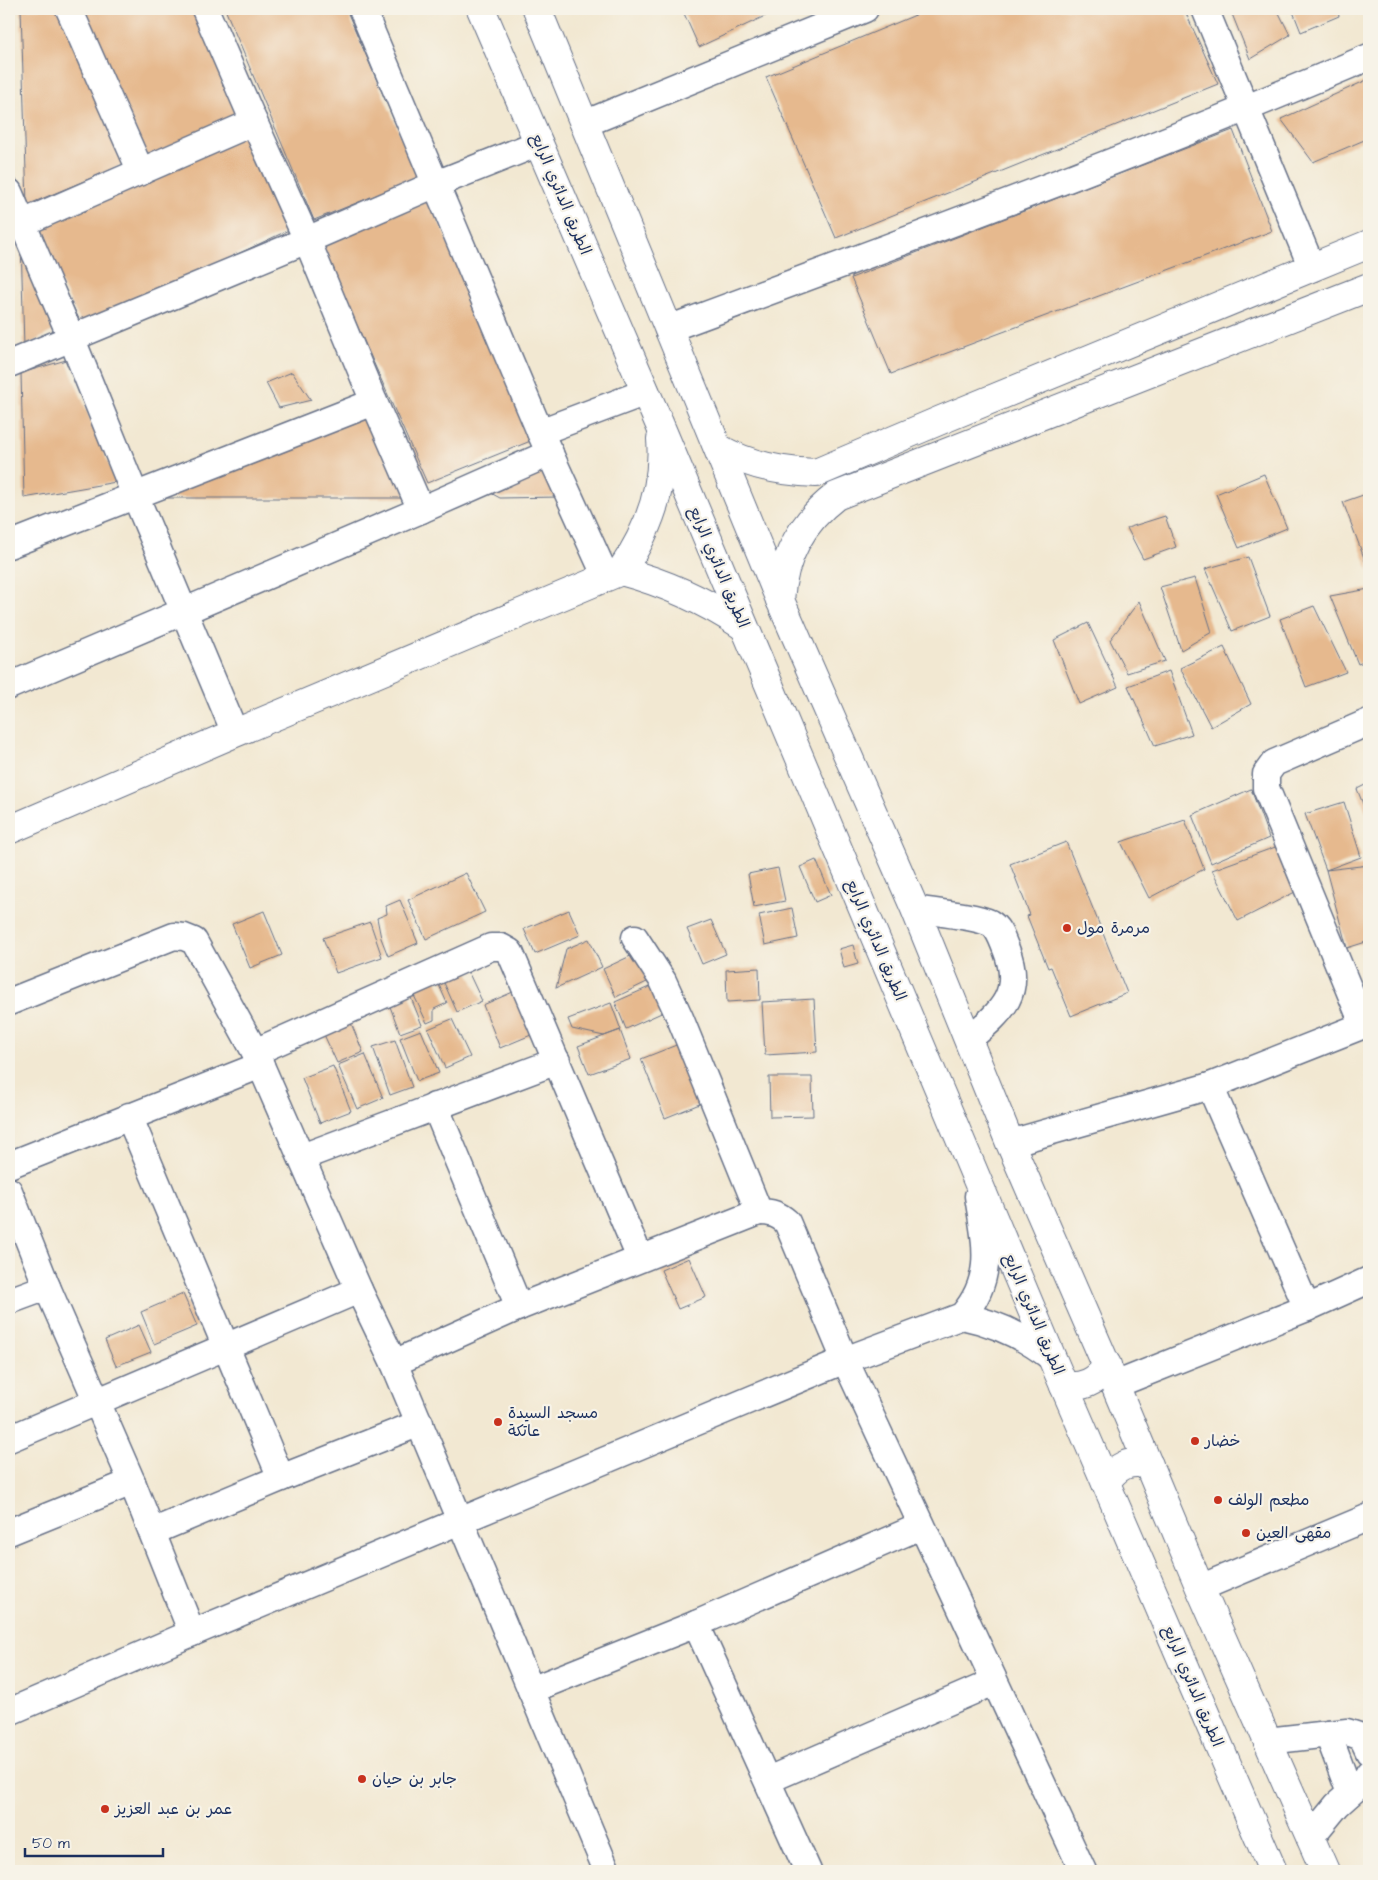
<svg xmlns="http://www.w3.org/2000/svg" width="1378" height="1880" font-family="'Architects Daughter','Playpen Sans Arabic',sans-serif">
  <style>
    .building { fill: #e6b98e }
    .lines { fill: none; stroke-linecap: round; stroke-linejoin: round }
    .minor-casing { stroke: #667087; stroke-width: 29 }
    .major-casing { stroke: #667087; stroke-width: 30 }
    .minor { stroke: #fff; stroke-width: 26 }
    .major { stroke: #fff; stroke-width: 28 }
    .poi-dot { fill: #c8321e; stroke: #f7f3e8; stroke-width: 2 }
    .labels { text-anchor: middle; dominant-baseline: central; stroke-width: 4.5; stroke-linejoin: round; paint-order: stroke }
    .street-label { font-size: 16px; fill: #1b2f5e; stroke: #f7f3e8 }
    .poi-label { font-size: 16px; fill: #1b2f5e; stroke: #f7f3e8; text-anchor: start }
  </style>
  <rect width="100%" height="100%" fill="#f7f3e8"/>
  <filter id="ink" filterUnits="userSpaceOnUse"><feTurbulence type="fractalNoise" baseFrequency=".02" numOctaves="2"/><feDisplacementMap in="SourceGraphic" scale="10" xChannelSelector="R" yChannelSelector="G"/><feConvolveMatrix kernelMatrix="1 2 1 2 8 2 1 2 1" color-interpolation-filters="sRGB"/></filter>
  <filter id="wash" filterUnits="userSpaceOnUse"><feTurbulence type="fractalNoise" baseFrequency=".0096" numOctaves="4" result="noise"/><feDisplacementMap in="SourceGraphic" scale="20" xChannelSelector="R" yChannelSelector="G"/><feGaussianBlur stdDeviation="1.12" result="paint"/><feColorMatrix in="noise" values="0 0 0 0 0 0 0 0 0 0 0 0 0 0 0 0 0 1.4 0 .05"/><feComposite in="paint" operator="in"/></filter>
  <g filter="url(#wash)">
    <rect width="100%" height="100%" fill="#f2e8d2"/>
    <g id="blocks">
      <g class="building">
        <polygon points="21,9 61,9 127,163 27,205"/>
        <polygon points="83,9 196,9 238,116 147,157"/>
        <polygon points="225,9 346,9 419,178 314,220"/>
        <polygon points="682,9 780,9 699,47"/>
        <polygon points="930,9 1184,9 1218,84 836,238 766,77"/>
        <polygon points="1230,9 1277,9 1290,35 1250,59"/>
        <polygon points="1292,9 1337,9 1339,16 1301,32"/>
        <polygon points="1369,79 1369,138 1313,162 1281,119"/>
        <polygon points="1233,130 1272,231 891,374 851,278"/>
        <polygon points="248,133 293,228 83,327 34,228"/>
        <polygon points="429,199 533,440 427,483 321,244"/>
        <polygon points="21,241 58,328 24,347"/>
        <polygon points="66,360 116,482 24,498 21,373"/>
        <polygon points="292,372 311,400 279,408 266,383"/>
        <polygon points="368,411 408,498 148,498"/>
        <polygon points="545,464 561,497 500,498 487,491"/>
        <polygon points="1264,474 1287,528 1239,548 1216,494"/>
        <polygon points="1369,493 1369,571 1343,502"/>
        <polygon points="1165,516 1176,547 1143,559 1127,528"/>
        <polygon points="1248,557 1270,616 1232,631 1205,569"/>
        <polygon points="1195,578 1212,632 1181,650 1160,587"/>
        <polygon points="1369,589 1369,660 1358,664 1330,596"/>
        <polygon points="1139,601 1165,661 1127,673 1110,640"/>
        <polygon points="1314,606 1346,672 1306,687 1280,619"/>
        <polygon points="1088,623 1118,687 1079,704 1054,640"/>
        <polygon points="1224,647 1251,704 1211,727 1180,668"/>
        <polygon points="1169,671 1192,734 1155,746 1128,686"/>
        <polygon points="1369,783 1369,819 1357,789"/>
        <polygon points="1251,789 1269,838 1211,863 1192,815"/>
        <polygon points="1344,802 1361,857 1326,870 1305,814"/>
        <polygon points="1185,820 1204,869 1149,898 1121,842"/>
        <polygon points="1066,842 1127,993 1071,1016 1051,967 1048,968 1027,916 1030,915 1010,864"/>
        <polygon points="1281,845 1295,892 1238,921 1212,870"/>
        <polygon points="816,860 831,895 815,902 800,867"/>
        <polygon points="1369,865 1369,941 1347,948 1326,870"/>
        <polygon points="778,868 785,901 754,907 748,874"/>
        <polygon points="466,873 485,912 426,939 408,900"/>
        <polygon points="400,900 418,943 388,956 381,938 377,918 387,914 386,906"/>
        <polygon points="792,908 798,938 765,945 759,915"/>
        <polygon points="569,910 580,935 535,954 524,929"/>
        <polygon points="264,911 282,955 250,968 232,924"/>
        <polygon points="711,920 726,954 702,964 687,929"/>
        <polygon points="370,922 382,957 336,973 323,938"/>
        <polygon points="589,939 602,967 556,988 566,949"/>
        <polygon points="853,945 858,964 844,968 839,949"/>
        <polygon points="639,952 653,979 616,997 603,969"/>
        <polygon points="465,965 482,1001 457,1012 441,976"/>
        <polygon points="759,968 760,1000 727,1002 726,970"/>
        <polygon points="435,976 447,1003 434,1009 434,1020 427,1023 410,987"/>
        <polygon points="656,984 668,1010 626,1029 615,1002"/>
        <polygon points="407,988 422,1025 400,1033 386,996"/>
        <polygon points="513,992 531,1035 500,1048 483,1005"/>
        <polygon points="814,999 817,1052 765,1055 762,1002"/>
        <polygon points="611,1003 621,1030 604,1036 572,1029 568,1019"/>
        <polygon points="348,1016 363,1052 337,1063 321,1028"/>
        <polygon points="452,1019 470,1057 445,1068 428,1029"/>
        <polygon points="421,1030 439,1073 417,1081 400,1038"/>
        <polygon points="620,1030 631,1059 589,1074 578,1046"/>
        <polygon points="395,1040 412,1087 390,1095 373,1047"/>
        <polygon points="684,1042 707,1101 665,1118 641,1059"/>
        <polygon points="365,1054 383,1098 357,1109 338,1065"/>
        <polygon points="333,1066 351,1111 320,1123 302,1078"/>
        <polygon points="769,1077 812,1077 813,1116 770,1117"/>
        <polygon points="689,1258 706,1297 678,1309 661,1270"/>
        <polygon points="183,1294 197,1326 154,1344 141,1312"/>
        <polygon points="139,1325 151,1352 116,1366 105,1340"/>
      </g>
    </g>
  </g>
  <g filter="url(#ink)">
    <use href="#blocks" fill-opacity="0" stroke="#667087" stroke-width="1"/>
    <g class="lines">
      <defs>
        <g id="minor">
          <polyline points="69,9 141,172"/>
          <polyline points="205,9 254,122 307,240 374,402 421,510"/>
          <polyline points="362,9 540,432 606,577"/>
          <polyline points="1205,9 1312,268"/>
          <polyline points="584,124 865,9"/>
          <polyline points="9,192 71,337 135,495 235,733"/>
          <polyline points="9,229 254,122"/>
          <path d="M668,329C903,242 1139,155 1369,57"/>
          <polyline points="9,364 307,240 436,184 539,143"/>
          <polyline points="540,432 646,392"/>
          <polyline points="9,545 374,402"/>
          <polyline points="9,686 421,510 550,453"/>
          <path d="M915,909C933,912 976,916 990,923C999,928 1002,940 1006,949C1024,994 1001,1012 969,1039"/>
          <path d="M635,938L663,981L680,1018L759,1212C771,1212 778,1214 787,1222L845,1360L1083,1871"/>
          <polyline points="9,1002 174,936 184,937 194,941 255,1052 359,1290 394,1363 607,1871"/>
          <polyline points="1364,1026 1266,788 1266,774 1274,763 1369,722"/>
          <polyline points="255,1052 491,947 501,947 510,952 640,1258"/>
          <polyline points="435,1106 519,1307"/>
          <polyline points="129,1116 281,1478"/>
          <polyline points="1010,1143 1210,1086"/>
          <polyline points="302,1157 557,1061"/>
          <polyline points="9,1165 261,1065"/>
          <polyline points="9,1191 47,1287 132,1482 192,1633"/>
          <polyline points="9,1301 47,1287"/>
          <polyline points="1307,1308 1210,1086 1369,1023"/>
          <path d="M962,1316C996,1323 1024,1336 1052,1358"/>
          <polyline points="394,1363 519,1307 759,1212"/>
          <polyline points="1115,1385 1307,1308 1369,1280"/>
          <polyline points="9,1439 359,1290"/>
          <polyline points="9,1532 132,1482"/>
          <polyline points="152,1532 281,1478 420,1423"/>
          <polyline points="1200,1588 1369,1517"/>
          <polyline points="696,1624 808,1871"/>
          <polyline points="531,1690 696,1624 921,1526"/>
          <path d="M9,1712L192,1633L845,1360L962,1316C996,1277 985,1242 978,1196"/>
          <polyline points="1328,1734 1350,1793"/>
          <polyline points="1267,1741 1347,1732 1362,1737 1369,1752"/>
          <polyline points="768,1780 994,1682"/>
          <polyline points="1310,1838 1337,1805 1365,1780 1369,1773"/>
        </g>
        <g id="major">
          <polyline points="481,9 659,423 1052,1358 1273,1871"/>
          <polyline points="537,9 780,600 915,909 1010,1143 1115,1385 1200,1588 1325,1871"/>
          <path d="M718,448C748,465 781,472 816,473L941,420L1369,244"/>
          <path d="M621,571C666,583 704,600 743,626"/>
          <path d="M780,600C783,556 802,522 836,496L1369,287"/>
          <path d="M9,830L235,733L621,571C648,532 665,488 661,439"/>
          <path d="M1064,1386C1083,1388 1097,1382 1107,1365"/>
          <path d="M1106,1483C1116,1466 1130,1459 1149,1465"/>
        </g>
      </defs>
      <use href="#minor" class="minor-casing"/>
      <use href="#major" class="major-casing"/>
      <use href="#minor" class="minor"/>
      <use href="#major" class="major"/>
    </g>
  </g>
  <g class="poi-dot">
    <circle cx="1067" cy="928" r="5"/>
    <circle cx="498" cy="1422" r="5"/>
    <circle cx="1195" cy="1441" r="5"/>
    <circle cx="1218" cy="1500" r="5"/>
    <circle cx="1246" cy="1533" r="5"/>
    <circle cx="362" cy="1779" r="5"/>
    <circle cx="105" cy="1809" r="5"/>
  </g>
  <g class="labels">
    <g class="street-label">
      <text transform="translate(561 194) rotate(67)">الطريق الدائري الرابع</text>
      <text transform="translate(719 567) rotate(67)">الطريق الدائري الرابع</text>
      <text transform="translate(876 940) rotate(67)">الطريق الدائري الرابع</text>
      <text transform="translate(1034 1314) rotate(67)">الطريق الدائري الرابع</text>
      <text transform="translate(1193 1686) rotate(67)">الطريق الدائري الرابع</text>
    </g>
    <g class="poi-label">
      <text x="1077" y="928">مرمرة مول</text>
      <text x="508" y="1413">مسجد السيدة<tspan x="508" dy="18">عاتكة</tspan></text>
      <text x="1205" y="1441">خضار</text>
      <text x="1228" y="1500">مطعم الولف</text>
      <text x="1256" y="1533">مقهى العين</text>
      <text x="372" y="1779">جابر بن حيان</text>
      <text x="115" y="1809">عمر بن عبد العزيز</text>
    </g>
  </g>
  <rect width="1378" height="1880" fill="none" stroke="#f7f3e8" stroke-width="30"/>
  <path d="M25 1848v8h138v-8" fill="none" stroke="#1b2f5e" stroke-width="2.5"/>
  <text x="32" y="1848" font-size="15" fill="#1b2f5e" stroke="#f7f3e8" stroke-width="4" paint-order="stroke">50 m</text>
</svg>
